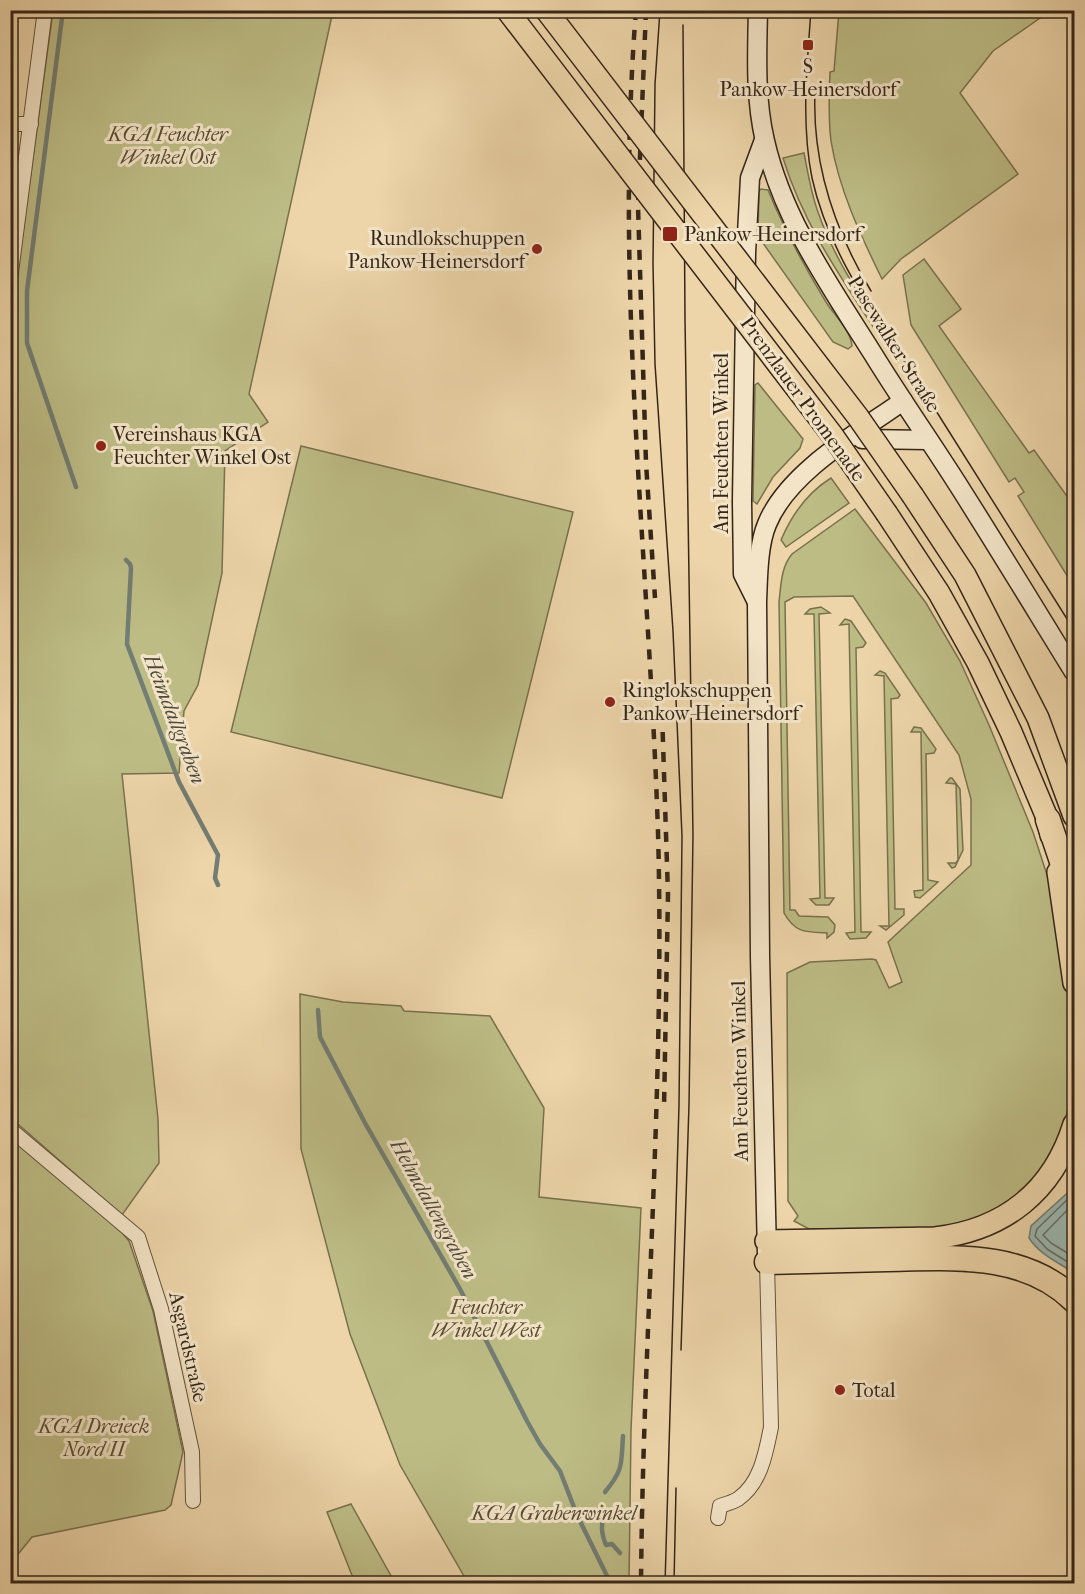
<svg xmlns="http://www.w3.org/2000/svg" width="1085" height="1594" font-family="'IM FELL French Canon',serif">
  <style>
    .green { fill: #bdbc85; stroke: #79714e; stroke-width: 1.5 }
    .water { fill: #9bb7b0; stroke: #727d73; stroke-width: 1.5 }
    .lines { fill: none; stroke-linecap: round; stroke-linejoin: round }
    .shore { stroke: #686e64; stroke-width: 1.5 }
    .stream { stroke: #727d73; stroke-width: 4.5 }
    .minor-casing { stroke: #63523c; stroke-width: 16 }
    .secondary-casing { stroke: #352618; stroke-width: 21 }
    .primary-casing { stroke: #352618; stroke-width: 24 }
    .motorway-casing { stroke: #352618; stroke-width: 27 }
    .minor { stroke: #f3e4c7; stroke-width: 14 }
    .secondary { stroke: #f3e4c7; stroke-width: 18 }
    .primary { stroke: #edd5a9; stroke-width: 21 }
    .motorway { stroke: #edd5a9; stroke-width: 24 }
    .tram { stroke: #352618; stroke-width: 1.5 }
    .rail { stroke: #352618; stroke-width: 4.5; stroke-dasharray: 10 10; stroke-linecap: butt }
    .primary-bridge-casing { stroke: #352618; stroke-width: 24; stroke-linecap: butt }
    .primary-bridge { stroke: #edd5a9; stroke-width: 21 }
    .poi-dot { fill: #8f2418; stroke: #f3e4c7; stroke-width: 2 }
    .labels { text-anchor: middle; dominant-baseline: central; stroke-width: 6; stroke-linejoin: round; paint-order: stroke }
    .poi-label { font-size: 20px; fill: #352618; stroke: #f3e4c7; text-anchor: start }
    .park-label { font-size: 20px; font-style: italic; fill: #574c33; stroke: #f3e4c7 }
    .street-label { font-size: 20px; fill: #352618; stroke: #f3e4c7 }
    .water-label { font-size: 21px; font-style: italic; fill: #4e4a3e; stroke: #f3e4c7 }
  </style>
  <rect width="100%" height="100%" fill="#edd5a9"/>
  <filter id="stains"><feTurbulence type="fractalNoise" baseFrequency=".00333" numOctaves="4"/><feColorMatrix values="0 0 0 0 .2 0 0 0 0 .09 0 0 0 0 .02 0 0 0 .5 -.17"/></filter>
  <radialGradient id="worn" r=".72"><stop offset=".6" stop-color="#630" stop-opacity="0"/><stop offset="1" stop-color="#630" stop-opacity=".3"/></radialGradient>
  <g class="green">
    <polygon points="53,11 333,11 249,394 268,422 225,451 222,573 198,685 184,711 179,773 122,774 158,1119 159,1163 122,1215 11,1118 10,326"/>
    <path d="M839,11H1050L993,51L960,93L1018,174L901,259L882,279C860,234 839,190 831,141C828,118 829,95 830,72L834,71Z"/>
    <path d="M804,153C808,173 811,193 818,212C834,259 863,300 889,342L885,345C846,285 804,227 783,158Z"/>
    <path d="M761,189L768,190C784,229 804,266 826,302C834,315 851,331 852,346L848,349L833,342L758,236L759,191Z"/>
    <polygon points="924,259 961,309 939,326 1029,453 1034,450 1074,506 1074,587 1018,496 1024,492 1015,478 1009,482 911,325 903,275"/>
    <polygon points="758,383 803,439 800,448 773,477 757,504 753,501 755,385"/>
    <polygon points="301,446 573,512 502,798 231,732"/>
    <path d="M831,478L849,503L786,547L781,540C792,514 807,493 831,478Z"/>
    <path d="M855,509L926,603L960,661L989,725L1033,832L1050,884L1056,911L1069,1005L1072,1090L1065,1121L1057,1144L1043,1169L1021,1193L995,1210L967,1222L935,1228L809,1229L794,1221L798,1216L788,1201L787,973L810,962L872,959L876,960L889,988L902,982L888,942L971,865V799L959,755L853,596L794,597L785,602L790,910H795L799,916L828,917L835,925L834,932L827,938V933C806,932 795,933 784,913L779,602C781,585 781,567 792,554Z"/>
    <polygon points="821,607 830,613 819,614 825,898 834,898 829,905 816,905 810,899 820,898 814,614 805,614 810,609"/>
    <polygon points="845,619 851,621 866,643 863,647 856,648 861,932 871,932 866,938 850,939 846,933 855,932 849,624 840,625"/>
    <polygon points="880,671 885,673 900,695 898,698 891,699 895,909 904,909 904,915 886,930 880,926 889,926 884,676 875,675"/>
    <polygon points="914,727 921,728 936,749 934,753 926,754 928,880 938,882 920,898 915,897 914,891 923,890 921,732 911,732"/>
    <polygon points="950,778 952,778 960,789 963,850 955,867 952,868 948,863 956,863 958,860 956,784 946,783"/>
    <polygon points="300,994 343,1002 401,1006 404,1011 490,1016 544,1108 539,1197 641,1208 631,1430 629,1583 468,1583 400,1465 350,1334 301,1149"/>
    <polygon points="11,1138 107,1215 129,1241 153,1311 183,1452 171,1505 165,1510 32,1537 11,1563"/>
    <polygon points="351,1504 395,1583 355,1583 327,1512"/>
  </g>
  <path class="water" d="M1074,1187V1273C1058,1262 1040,1255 1029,1238L1031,1226Z"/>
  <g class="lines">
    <g class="shore">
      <polyline points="1074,1193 1037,1229 1035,1236 1047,1249 1074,1266"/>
      <polyline points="1074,1203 1043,1235 1051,1243 1074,1257"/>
    </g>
    <g class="stream">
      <polyline points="63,10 27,291 27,343 76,487"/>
      <polyline points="126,560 130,564 131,568 127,644 179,782 218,855 215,878 218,885"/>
      <polyline points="318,1010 320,1037 365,1123 460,1289 527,1421 540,1444 560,1471 577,1515 611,1584"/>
      <path d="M605,1492C624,1469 621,1464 623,1436"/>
      <path d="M604,1512C601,1525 601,1533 606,1545L612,1544L620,1553"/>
    </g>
    <defs>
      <g id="minor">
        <polyline points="10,124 31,124"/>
        <polyline points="10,280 45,10"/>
        <polyline points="10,1129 138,1237 161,1309 192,1452 193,1501"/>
        <path d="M718,1518L720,1506C726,1504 733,1502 738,1499C761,1483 766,1452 771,1427L767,1262"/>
      </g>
      <g id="secondary">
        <path d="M758,10C757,54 755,99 765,141C783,220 831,287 873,354C902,401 933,445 962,491C1000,551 1037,612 1074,672"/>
        <polyline points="862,439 928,440"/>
        <polyline points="756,600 743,574 742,501 746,253 750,178 764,140"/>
        <path d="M767,1254L760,956L757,602C758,578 758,545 767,524C788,472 858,433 903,401"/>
      </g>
      <g id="primary">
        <polyline points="913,496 965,575 1038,718 1074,816"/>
        <polyline points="887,514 939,593 978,663 1011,732 1048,820 1051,835"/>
        <polyline points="1058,872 1074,983"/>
        <path d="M766,1241L935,1238C1004,1230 1053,1192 1074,1124"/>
      </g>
      <g id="motorway">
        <polyline points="1048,820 1074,897"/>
        <path d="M767,1262C807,1261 847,1260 887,1259C952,1258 1024,1251 1074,1300"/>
      </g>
    </defs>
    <use href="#minor" class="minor-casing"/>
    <use href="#secondary" class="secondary-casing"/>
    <use href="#primary" class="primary-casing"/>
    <use href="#motorway" class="motorway-casing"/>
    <use href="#minor" class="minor"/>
    <use href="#secondary" class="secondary"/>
    <use href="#primary" class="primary"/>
    <use href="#motorway" class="motorway"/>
    <g class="tram">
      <polyline points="660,10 655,84 653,264 655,364 673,631 682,836 679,1105 665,1584"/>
      <path d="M811,10C807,66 801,123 812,178C829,256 880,322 921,387C972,468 1023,549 1074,630"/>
      <path d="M815,92C812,163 835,231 871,291"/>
      <polyline points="681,1350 689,1105 693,835 685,319 683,25"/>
      <polyline points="674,1584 676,1488"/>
    </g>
    <g class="rail">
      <path d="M636,10C614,285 649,558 658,832C665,1083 643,1333 641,1584"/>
      <polyline points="646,10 638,206 646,463 655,598"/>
      <polyline points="662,712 668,895 664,1108"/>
    </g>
    <defs>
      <g id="primary-bridge">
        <polyline points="507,10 833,436 887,514"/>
        <polyline points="546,10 858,417 913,496"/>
      </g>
    </defs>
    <use href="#primary-bridge" class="primary-bridge-casing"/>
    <use href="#primary-bridge" class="primary-bridge"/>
  </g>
  <g class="poi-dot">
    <rect x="802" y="39" width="12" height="12" rx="3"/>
    <rect x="662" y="226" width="16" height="16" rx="3"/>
    <circle cx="537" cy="249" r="6"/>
    <circle cx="101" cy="446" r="6"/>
    <circle cx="610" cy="702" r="6"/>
    <circle cx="840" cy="1390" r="6"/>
  </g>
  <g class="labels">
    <g class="poi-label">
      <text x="808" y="66" text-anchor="middle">S<tspan x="808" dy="23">Pankow-Heinersdorf</tspan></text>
      <text x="684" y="234">Pankow-Heinersdorf</text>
      <text x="525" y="238" text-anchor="end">Rundlokschuppen<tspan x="525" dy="23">Pankow-Heinersdorf</tspan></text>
      <text x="113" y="434">Vereinshaus KGA<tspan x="113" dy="23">Feuchter Winkel Ost</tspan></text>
      <text x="622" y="690">Ringlokschuppen<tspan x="622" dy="23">Pankow-Heinersdorf</tspan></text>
      <text x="852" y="1390">Total</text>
    </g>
    <g class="park-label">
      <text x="168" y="134">KGA Feuchter<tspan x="168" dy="23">Winkel Ost</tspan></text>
      <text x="486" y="1307">Feuchter<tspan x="486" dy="23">Winkel West</tspan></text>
      <text x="94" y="1426">KGA Dreieck<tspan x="94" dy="23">Nord II</tspan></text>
      <text x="554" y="1513">KGA Grabenwinkel</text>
    </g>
    <g class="street-label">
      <text transform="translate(894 344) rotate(58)">Pasewalker Straße</text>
      <text transform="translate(803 399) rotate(54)">Prenzlauer Promenade</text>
      <text transform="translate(721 443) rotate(-90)">Am Feuchten Winkel</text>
      <text transform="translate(740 1071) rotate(-91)">Am Feuchten Winkel</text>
      <text transform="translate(188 1347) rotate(77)">Asgardstraße</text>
    </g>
    <g class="water-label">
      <text transform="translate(175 719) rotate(69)">Heimdallgraben</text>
      <text transform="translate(434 1209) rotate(61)">Helmdallengraben</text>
    </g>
  </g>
  <rect width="1085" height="1594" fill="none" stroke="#edd5a9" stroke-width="36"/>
  <rect x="12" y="12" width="1061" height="1570" fill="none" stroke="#352618" stroke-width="3"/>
  <rect x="18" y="18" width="1049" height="1558" fill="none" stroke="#352618" stroke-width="1.5"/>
  <rect width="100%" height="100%" filter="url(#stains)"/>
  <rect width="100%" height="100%" fill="url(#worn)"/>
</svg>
